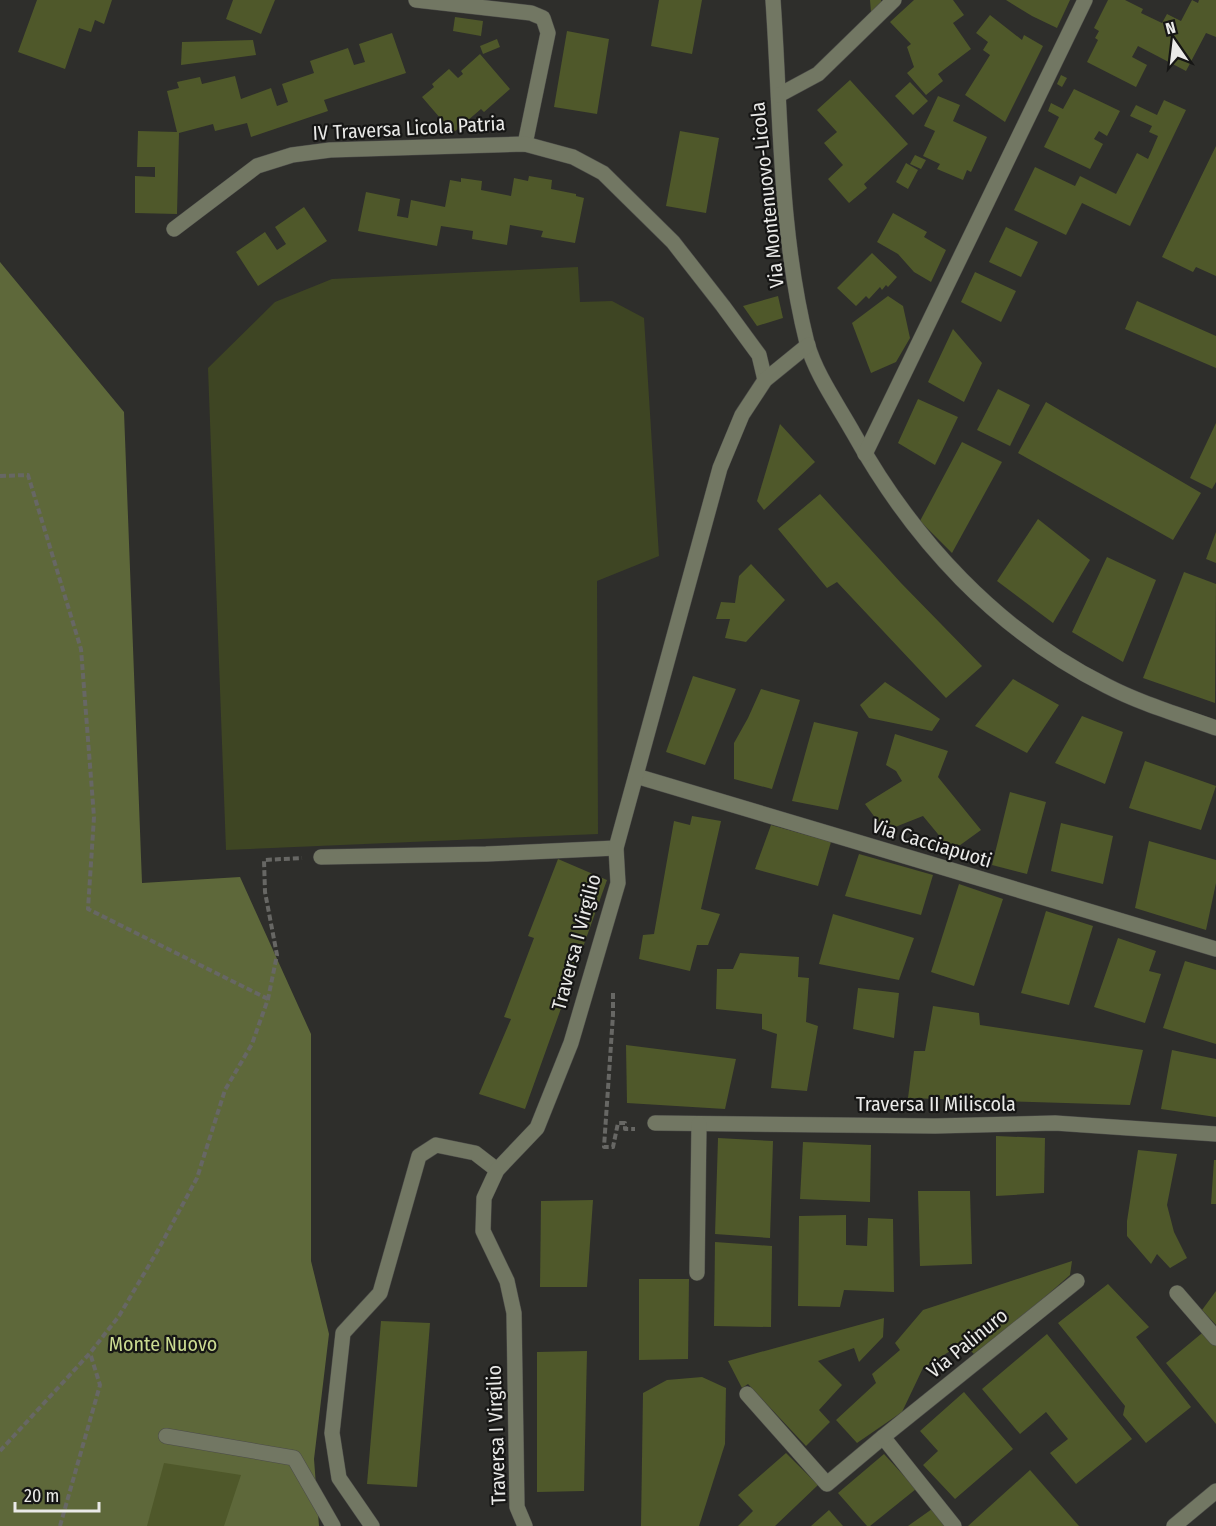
<svg xmlns="http://www.w3.org/2000/svg" width="1216" height="1526" font-family="'Fira Sans Condensed',sans-serif">
  <style>
    .green { fill: #3e4523 }
    .forest { fill: #5e683a }
    .building { fill: #4f582a }
    .lines { fill: none; stroke-linecap: round; stroke-linejoin: round }
    .minor-casing { stroke: #4c4c49; stroke-width: 16 }
    .path { stroke: #676764; stroke-width: 4; stroke-dasharray: 6 3; stroke-linecap: butt }
    .minor { stroke: #727763; stroke-width: 15 }
    .labels { text-anchor: middle; dominant-baseline: central; stroke-width: 4.5; stroke-linejoin: round; paint-order: stroke }
    .street-label { font-size: 20px; fill: #eaeae8; stroke: #161615 }
    .park-label { font-size: 20px; fill: #cbdb91; stroke: #161615 }
  </style>
  <rect width="100%" height="100%" fill="#2e2e2b"/>
  <polygon class="green" points="578,267 580,302 612,301 644,318 659,556 597,581 598,834 226,850 208,368 275,302 332,279"/>
  <polygon class="forest" points="0,262 124,412 142,883 240,877 311,1034 311,1261 329,1334 314,1459 319,1526 0,1526"/>
  <g class="building">
    <polygon points="37,0 112,0 104,24 95,20 91,32 79,28 65,69 18,52"/>
    <polygon points="233,0 275,0 261,34 226,19"/>
    <polygon points="659,0 702,0 692,54 651,46"/>
    <polygon points="870,0 881,0 882,3 871,12"/>
    <polygon points="914,0 953,0 964,15 953,23 971,49 938,74 943,81 926,95 907,73 914,67 907,47 911,44 890,22"/>
    <polygon points="1006,0 1070,0 1057,28 1032,16"/>
    <polygon points="1108,0 1125,0 1143,9 1141,13 1162,23 1167,14 1181,21 1192,0 1198,3 1199,0 1216,0 1216,37 1206,33 1186,71 1138,46 1132,57 1147,65 1136,87 1087,62 1098,40 1095,38 1099,31 1094,28"/>
    <polygon points="990,15 1022,40 1024,35 1043,46 1005,122 965,95 990,55 983,50 988,42 976,33"/>
    <polygon points="455,17 483,21 481,36 453,31"/>
    <polygon points="567,31 609,39 597,114 554,107"/>
    <polygon points="392,33 406,73 324,100 328,111 251,137 247,123 215,131 213,124 179,133 177,214 135,213 135,176 155,177 155,167 137,167 138,131 177,132 167,91 179,88 177,82 200,77 202,84 235,76 241,99 271,88 277,106 288,102 282,84 314,73 310,61 348,48 354,65 365,62 359,44"/>
    <polygon points="497,39 500,47 483,54 480,46"/>
    <polygon points="253,40 256,55 181,65 182,42"/>
    <polygon points="480,54 510,89 484,112 481,109 453,133 422,97 434,87 432,84 449,69 458,78 463,74 461,71"/>
    <polygon points="1061,75 1067,78 1062,87 1057,84"/>
    <polygon points="850,80 908,144 864,184 867,188 849,203 828,179 843,165 824,143 837,132 817,110"/>
    <polygon points="910,82 928,101 913,115 895,96"/>
    <polygon points="1074,89 1120,111 1107,136 1099,131 1094,139 1103,144 1090,169 1044,147 1059,117 1048,111 1051,103 1063,109"/>
    <polygon points="938,96 960,105 953,121 987,137 971,172 967,170 963,180 937,169 940,164 923,156 935,131 924,126"/>
    <polygon points="1164,100 1186,110 1130,226 1082,203 1066,235 1014,210 1035,167 1075,186 1080,176 1116,194 1137,153 1148,159 1158,136 1149,132 1152,126 1130,116 1136,105 1157,115"/>
    <polygon points="680,131 719,138 706,213 666,206"/>
    <polygon points="1216,146 1216,276 1196,267 1193,272 1162,257"/>
    <polygon points="915,155 926,160 921,169 910,164"/>
    <polygon points="906,163 918,170 908,189 896,182"/>
    <polygon points="529,176 552,180 551,189 576,194 576,196 584,198 575,243 541,237 543,231 510,225 507,245 472,239 473,231 441,226 437,246 358,231 366,192 400,199 397,216 408,218 411,200 445,207 450,180 461,182 461,178 482,181 481,190 511,196 514,178 528,181"/>
    <polygon points="304,207 327,241 258,286 236,252 265,232 277,250 286,244 275,227"/>
    <polygon points="893,213 927,232 924,237 946,250 931,282 914,272 898,254 877,242"/>
    <polygon points="1006,227 1038,242 1021,277 989,262"/>
    <polygon points="872,253 897,277 888,287 886,285 882,290 880,287 869,299 866,296 856,306 837,288"/>
    <polygon points="975,272 1016,291 1001,322 961,302"/>
    <polygon points="778,296 783,318 757,326 743,306"/>
    <polygon points="888,296 903,306 910,338 896,362 871,373 852,323"/>
    <polygon points="1137,301 1216,336 1216,368 1125,329"/>
    <polygon points="953,329 982,363 964,402 928,382"/>
    <polygon points="998,389 1030,405 1010,446 977,430"/>
    <polygon points="918,399 958,417 935,465 898,443"/>
    <polygon points="1046,402 1201,493 1173,540 1018,453"/>
    <polygon points="1216,423 1216,482 1212,489 1190,478"/>
    <polygon points="780,424 815,462 764,510 757,501"/>
    <polygon points="962,442 1002,462 952,553 920,521"/>
    <polygon points="820,494 901,583 982,666 946,698 837,582 827,588 778,529"/>
    <polygon points="1038,519 1090,560 1053,623 997,581"/>
    <polygon points="1216,532 1216,563 1206,559"/>
    <polygon points="1107,557 1156,580 1123,662 1072,632"/>
    <polygon points="751,564 785,600 746,642 725,638 730,619 716,619 721,602 735,603 739,576"/>
    <polygon points="1184,572 1216,584 1215,703 1143,678"/>
    <polygon points="693,676 736,689 705,765 666,752"/>
    <polygon points="1013,679 1059,705 1027,753 975,726"/>
    <polygon points="885,682 940,719 932,731 869,718 860,705"/>
    <polygon points="761,689 800,700 772,789 734,779 734,743 748,718"/>
    <polygon points="1082,716 1123,732 1105,784 1055,763"/>
    <polygon points="814,722 858,732 838,810 792,801"/>
    <polygon points="895,734 948,751 938,777 981,830 952,851 923,816 885,831 865,804 902,781 896,771 886,765"/>
    <polygon points="1145,761 1216,786 1201,830 1129,808"/>
    <polygon points="1010,792 1046,802 1027,874 992,865"/>
    <polygon points="692,816 721,821 701,909 720,914 708,945 697,945 690,971 639,959 643,935 654,934 674,821 690,825"/>
    <polygon points="1061,823 1113,836 1103,884 1051,871"/>
    <polygon points="771,825 831,842 818,886 755,869"/>
    <polygon points="1149,841 1216,860 1216,883 1206,930 1135,908"/>
    <polygon points="859,854 933,875 921,915 845,896"/>
    <polygon points="558,859 607,880 525,1109 479,1094 511,1019 504,1017 534,938 528,936"/>
    <polygon points="959,884 1003,899 974,986 931,972"/>
    <polygon points="1046,911 1093,926 1069,1005 1021,993"/>
    <polygon points="833,914 914,938 899,980 819,964"/>
    <polygon points="1118,938 1156,951 1149,971 1161,974 1145,1023 1094,1007"/>
    <polygon points="740,953 799,957 798,977 809,978 806,1022 818,1026 807,1091 771,1088 777,1034 762,1029 762,1014 716,1009 717,969 733,969"/>
    <polygon points="1185,961 1216,970 1216,1044 1163,1028"/>
    <polygon points="858,988 899,993 894,1038 853,1029"/>
    <polygon points="933,1006 979,1013 980,1025 1143,1050 1130,1105 908,1098 914,1051 925,1051"/>
    <polygon points="626,1045 736,1059 725,1109 627,1103"/>
    <polygon points="1172,1050 1216,1059 1216,1117 1161,1109"/>
    <polygon points="996,1136 1045,1138 1044,1193 996,1196"/>
    <polygon points="718,1138 773,1141 770,1238 715,1234"/>
    <polygon points="803,1142 871,1145 870,1202 800,1199"/>
    <polygon points="1138,1150 1177,1154 1167,1205 1174,1232 1187,1258 1170,1268 1157,1254 1151,1264 1127,1236 1127,1221"/>
    <polygon points="1214,1160 1216,1160 1216,1204 1211,1204"/>
    <polygon points="918,1191 970,1191 972,1264 920,1266"/>
    <polygon points="593,1200 587,1287 540,1287 541,1201"/>
    <polygon points="846,1215 846,1245 867,1246 868,1218 893,1219 894,1292 844,1290 840,1307 798,1306 799,1216"/>
    <polygon points="715,1242 772,1246 771,1327 714,1326"/>
    <polygon points="1072,1261 1070,1275 977,1357 963,1343 923,1368 902,1412 857,1443 836,1420 876,1383 872,1374 900,1350 895,1343 923,1310"/>
    <polygon points="639,1279 689,1279 688,1359 639,1360"/>
    <polygon points="1108,1284 1149,1327 1136,1337 1191,1407 1146,1443 1123,1415 1125,1406 1058,1323"/>
    <polygon points="1216,1291 1216,1325 1202,1310"/>
    <polygon points="884,1318 883,1337 859,1362 854,1348 818,1361 842,1385 819,1410 830,1422 806,1446 748,1384 742,1388 728,1361"/>
    <polygon points="381,1321 430,1323 417,1487 367,1484"/>
    <polygon points="1207,1329 1216,1340 1216,1424 1166,1363"/>
    <polygon points="1047,1334 1132,1439 1076,1484 1050,1453 1068,1439 1046,1412 1020,1434 982,1389"/>
    <polygon points="587,1351 584,1491 537,1492 537,1352"/>
    <polygon points="702,1377 726,1388 725,1444 699,1526 641,1526 643,1393 667,1380"/>
    <polygon points="964,1392 1013,1449 955,1499 923,1465 938,1451 920,1431"/>
    <polygon points="786,1453 818,1485 775,1526 738,1526 753,1511 738,1495"/>
    <polygon points="884,1454 916,1489 870,1526 867,1526 838,1493"/>
    <polygon points="164,1463 241,1475 224,1526 147,1526"/>
    <polygon points="1030,1470 1079,1526 968,1526"/>
    <polygon points="932,1509 945,1526 908,1526"/>
    <polygon points="829,1510 843,1526 811,1526"/>
  </g>
  <g class="lines">
    <defs>
      <g id="minor">
        <polyline points="416,0 531,13 543,18 548,33 525,144"/>
        <path d="M773,0C781,114 779,232 807,343C816,375 838,405 854,434C913,540 997,631 1107,686C1142,704 1180,715 1216,728"/>
        <polyline points="779,95 818,74 894,0"/>
        <polyline points="174,229 257,166 292,155 330,150 525,144 573,157 603,173 673,242 723,306 759,355 765,380"/>
        <polyline points="865,454 1085,0"/>
        <polyline points="636,776 1216,949"/>
        <polyline points="321,857 486,854 616,848"/>
        <polyline points="655,1123 935,1126 1055,1123 1216,1134"/>
        <polyline points="697,1273 699,1124"/>
        <polyline points="1177,1293 1216,1338"/>
        <polyline points="747,1394 827,1484 883,1437 954,1526"/>
        <polyline points="166,1436 294,1458 333,1526"/>
        <polyline points="883,1437 1077,1281"/>
        <polyline points="372,1526 339,1478 332,1433 343,1333 380,1293 419,1156 436,1145 475,1153 497,1170"/>
        <polyline points="525,1526 517,1507 514,1313 507,1281 483,1231 484,1198 497,1170 537,1128 571,1043 618,883 616,848 720,468 742,415 765,380 808,345"/>
        <polyline points="1174,1526 1216,1491"/>
      </g>
    </defs>
    <use href="#minor" class="minor-casing"/>
    <g class="path">
      <polyline points="0,476 28,475 81,649 94,817 88,909 268,999"/>
      <polyline points="613,993 613,1015 604,1147 613,1147 618,1123 625,1123 625,1129 635,1129"/>
      <polyline points="0,1451 90,1353 119,1316 158,1250 197,1178 225,1090 252,1044 268,999 277,955 265,892 264,860 302,858"/>
      <polyline points="60,1526 100,1385 90,1353"/>
    </g>
    <use href="#minor" class="minor"/>
  </g>
  <g class="labels">
    <g class="street-label">
      <text transform="translate(409 128) rotate(-3)">IV Traversa Licola Patria</text>
      <text transform="translate(767 195) rotate(-96)">Via Montenuovo-Licola</text>
      <text transform="translate(932 843) rotate(17)">Via Cacciapuoti</text>
      <text transform="translate(576 942) rotate(-75)">Traversa I Virgilio</text>
      <text x="936" y="1104">Traversa II Miliscola</text>
      <text transform="translate(967 1343) rotate(-39)">Via Palinuro</text>
      <text transform="translate(496 1435) rotate(-92)">Traversa I Virgilio</text>
    </g>
    <g class="park-label">
      <text x="163" y="1344">Monte Nuovo</text>
    </g>
  </g>
  <g transform="translate(1174 42) rotate(346)" stroke="#161615" stroke-width="4.5" paint-order="stroke">
  <path d="M0-4.5L10 22L0 15L-10 22Z" fill="#eaeae8"/>
  <text y="-9" font-size="16" font-weight="bold" text-anchor="middle" fill="#eaeae8">N</text>
  </g>
  <path d="M15 1502v9h84v-9" fill="none" stroke="#eaeae8" stroke-width="3"/>
  <text x="24" y="1502" font-size="18" fill="#eaeae8" stroke="#161615" stroke-width="4.5" paint-order="stroke">20 m</text>
</svg>
